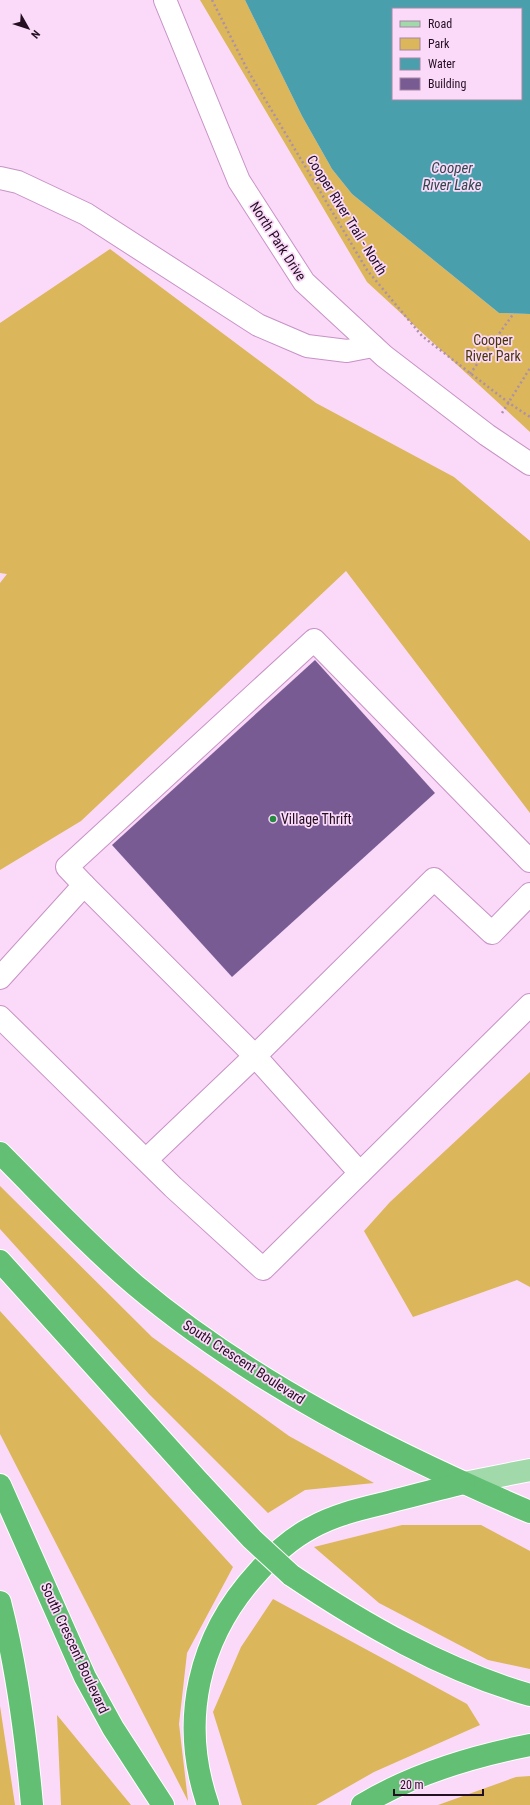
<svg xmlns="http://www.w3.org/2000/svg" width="530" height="1805" font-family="'Roboto Condensed',sans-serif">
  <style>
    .green { fill: #dbb65a }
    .water { fill: #49a0ac; fill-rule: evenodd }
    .building { fill: #795b94 }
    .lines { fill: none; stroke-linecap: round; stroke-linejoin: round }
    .minor-casing { stroke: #c792c5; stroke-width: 24 }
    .major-casing { stroke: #fff; stroke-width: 24 }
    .highway-casing { stroke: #fff; stroke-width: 24 }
    .path { stroke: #ad90ab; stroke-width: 2.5; stroke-dasharray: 2 3; stroke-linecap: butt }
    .minor { stroke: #fff; stroke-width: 22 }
    .major { stroke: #a1d9ab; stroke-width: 22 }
    .highway { stroke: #62bf73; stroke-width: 22 }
    .highway-bridge-casing { stroke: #fff; stroke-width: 24; stroke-linecap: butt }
    .highway-bridge { stroke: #62bf73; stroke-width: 22 }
    .poi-dot { fill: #258a3f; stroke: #fbd9f9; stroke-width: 1.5 }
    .labels { text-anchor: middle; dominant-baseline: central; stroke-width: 3.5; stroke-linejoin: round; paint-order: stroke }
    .street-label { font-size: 14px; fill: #230f22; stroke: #fbd9f9 }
    .park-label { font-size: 14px; fill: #483703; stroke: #fbd9f9 }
    .poi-label { font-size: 14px; fill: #230f22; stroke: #fbd9f9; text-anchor: start }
    .water-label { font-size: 15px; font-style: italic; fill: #2d494d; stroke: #fbd9f9 }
  </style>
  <rect width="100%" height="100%" fill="#fbd9f9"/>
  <g class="green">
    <polygon points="200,0 245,0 302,116 332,169 352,194 499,313 530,314 530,432 367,282"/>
    <polygon points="110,249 316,403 454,477 530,541 530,813 346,571 81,821 0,870 0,583 7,574 0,573 0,323"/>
    <polygon points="530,1072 530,1287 517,1280 413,1317 364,1231 390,1202"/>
    <polygon points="0,1186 152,1337 289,1436 374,1483 305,1490 268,1513 149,1394 0,1229"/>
    <polygon points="0,1311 233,1567 187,1653 179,1724 188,1801 0,1434"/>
    <polygon points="402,1525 481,1525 530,1551 530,1669 488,1660 379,1603 314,1547"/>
    <polygon points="273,1599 467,1704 480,1725 374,1772 316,1805 242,1805 213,1712 241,1647"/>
    <polygon points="0,1706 15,1805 0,1805"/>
    <polygon points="57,1715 131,1805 61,1805"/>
    <polygon points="530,1776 530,1805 438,1805 516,1777"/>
  </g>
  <path class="water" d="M245,0H530V314L499,313L352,194L332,169L302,116ZM393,9H521V99H393Z"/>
  <polygon class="building" points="315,660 435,793 232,977 112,845"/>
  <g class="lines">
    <defs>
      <g id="minor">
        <polyline points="165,0 239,181 304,282 384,356 487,435 530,464"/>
        <polyline points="0,178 18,182 86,214 258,325 307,346 347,351 373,346"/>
        <polyline points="84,885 67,867 314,640 530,861"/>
        <polyline points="0,978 84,885 255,1056 360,1173"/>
        <polyline points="0,1017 173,1187 263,1269 530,1005"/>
        <polyline points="146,1160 255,1056 434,879 492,933 530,894"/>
      </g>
      <polyline id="major" points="464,1483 530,1470"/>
      <g id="highway">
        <path d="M0,1153C44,1197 87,1244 135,1285C251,1383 391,1452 530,1512"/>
        <polyline points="0,1261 201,1484"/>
        <polyline points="0,1485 85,1677 113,1728 163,1805"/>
        <path d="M291,1575C365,1625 444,1670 530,1695"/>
        <path d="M0,1602C17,1668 26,1737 32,1805"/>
        <path d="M208,1805C179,1721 198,1637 258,1572C273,1555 290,1539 311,1528C334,1515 360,1509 385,1503C412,1496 438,1489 464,1483"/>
        <path d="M362,1805C411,1775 474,1756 530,1745"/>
      </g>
    </defs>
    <use href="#minor" class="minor-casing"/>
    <use href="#major" class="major-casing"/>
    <use href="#highway" class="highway-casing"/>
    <g class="path">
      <polyline points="212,0 247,69 367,270 422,336 509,403 530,417"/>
      <polyline points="470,374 514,313"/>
      <polyline points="502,413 530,368"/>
    </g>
    <use href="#minor" class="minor"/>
    <use href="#major" class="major"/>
    <use href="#highway" class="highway"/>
    <defs>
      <polyline id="highway-bridge" points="201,1484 252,1539 291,1575"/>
    </defs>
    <use href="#highway-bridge" class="highway-bridge-casing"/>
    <use href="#highway-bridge" class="highway-bridge"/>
  </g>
  <circle class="poi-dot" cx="273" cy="819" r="4"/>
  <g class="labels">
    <g class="street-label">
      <text transform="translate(347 215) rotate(58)">Cooper River Trail - North</text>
      <text transform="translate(278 241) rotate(57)">North Park Drive</text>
      <text transform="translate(244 1362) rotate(33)">South Crescent Boulevard</text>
      <text transform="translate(75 1648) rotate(65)">South Crescent Boulevard</text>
    </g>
    <g class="park-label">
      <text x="493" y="340">Cooper<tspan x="493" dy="16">River Park</tspan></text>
    </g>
    <g class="poi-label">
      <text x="281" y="819">Village Thrift</text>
    </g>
    <g class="water-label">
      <text x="452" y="168">Cooper<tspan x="452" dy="17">River Lake</tspan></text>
    </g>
  </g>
  <rect x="392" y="8" width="130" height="92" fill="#fbd9f9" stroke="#a588a3"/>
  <rect x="400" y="21" width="20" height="6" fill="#a1d9ab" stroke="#a588a3"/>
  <text x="428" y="28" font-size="12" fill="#230f22">Road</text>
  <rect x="400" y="38" width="20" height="12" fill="#dbb65a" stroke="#a588a3"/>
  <text x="428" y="48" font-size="12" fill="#230f22">Park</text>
  <rect x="400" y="58" width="20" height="12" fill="#49a0ac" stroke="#a588a3"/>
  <text x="428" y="68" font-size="12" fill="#230f22">Water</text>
  <rect x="400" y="78" width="20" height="12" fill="#795b94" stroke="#a588a3"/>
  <text x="428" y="88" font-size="12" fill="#230f22">Building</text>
  <g transform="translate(28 28) rotate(129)" stroke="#fbd9f9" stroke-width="3" paint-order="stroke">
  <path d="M0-3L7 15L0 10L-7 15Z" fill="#230f22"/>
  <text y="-6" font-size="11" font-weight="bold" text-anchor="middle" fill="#230f22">N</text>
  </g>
  <path d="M394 1789v6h89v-6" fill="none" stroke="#230f22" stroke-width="2"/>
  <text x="400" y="1789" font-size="12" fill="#230f22" stroke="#fbd9f9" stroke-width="3" paint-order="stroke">20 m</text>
</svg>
